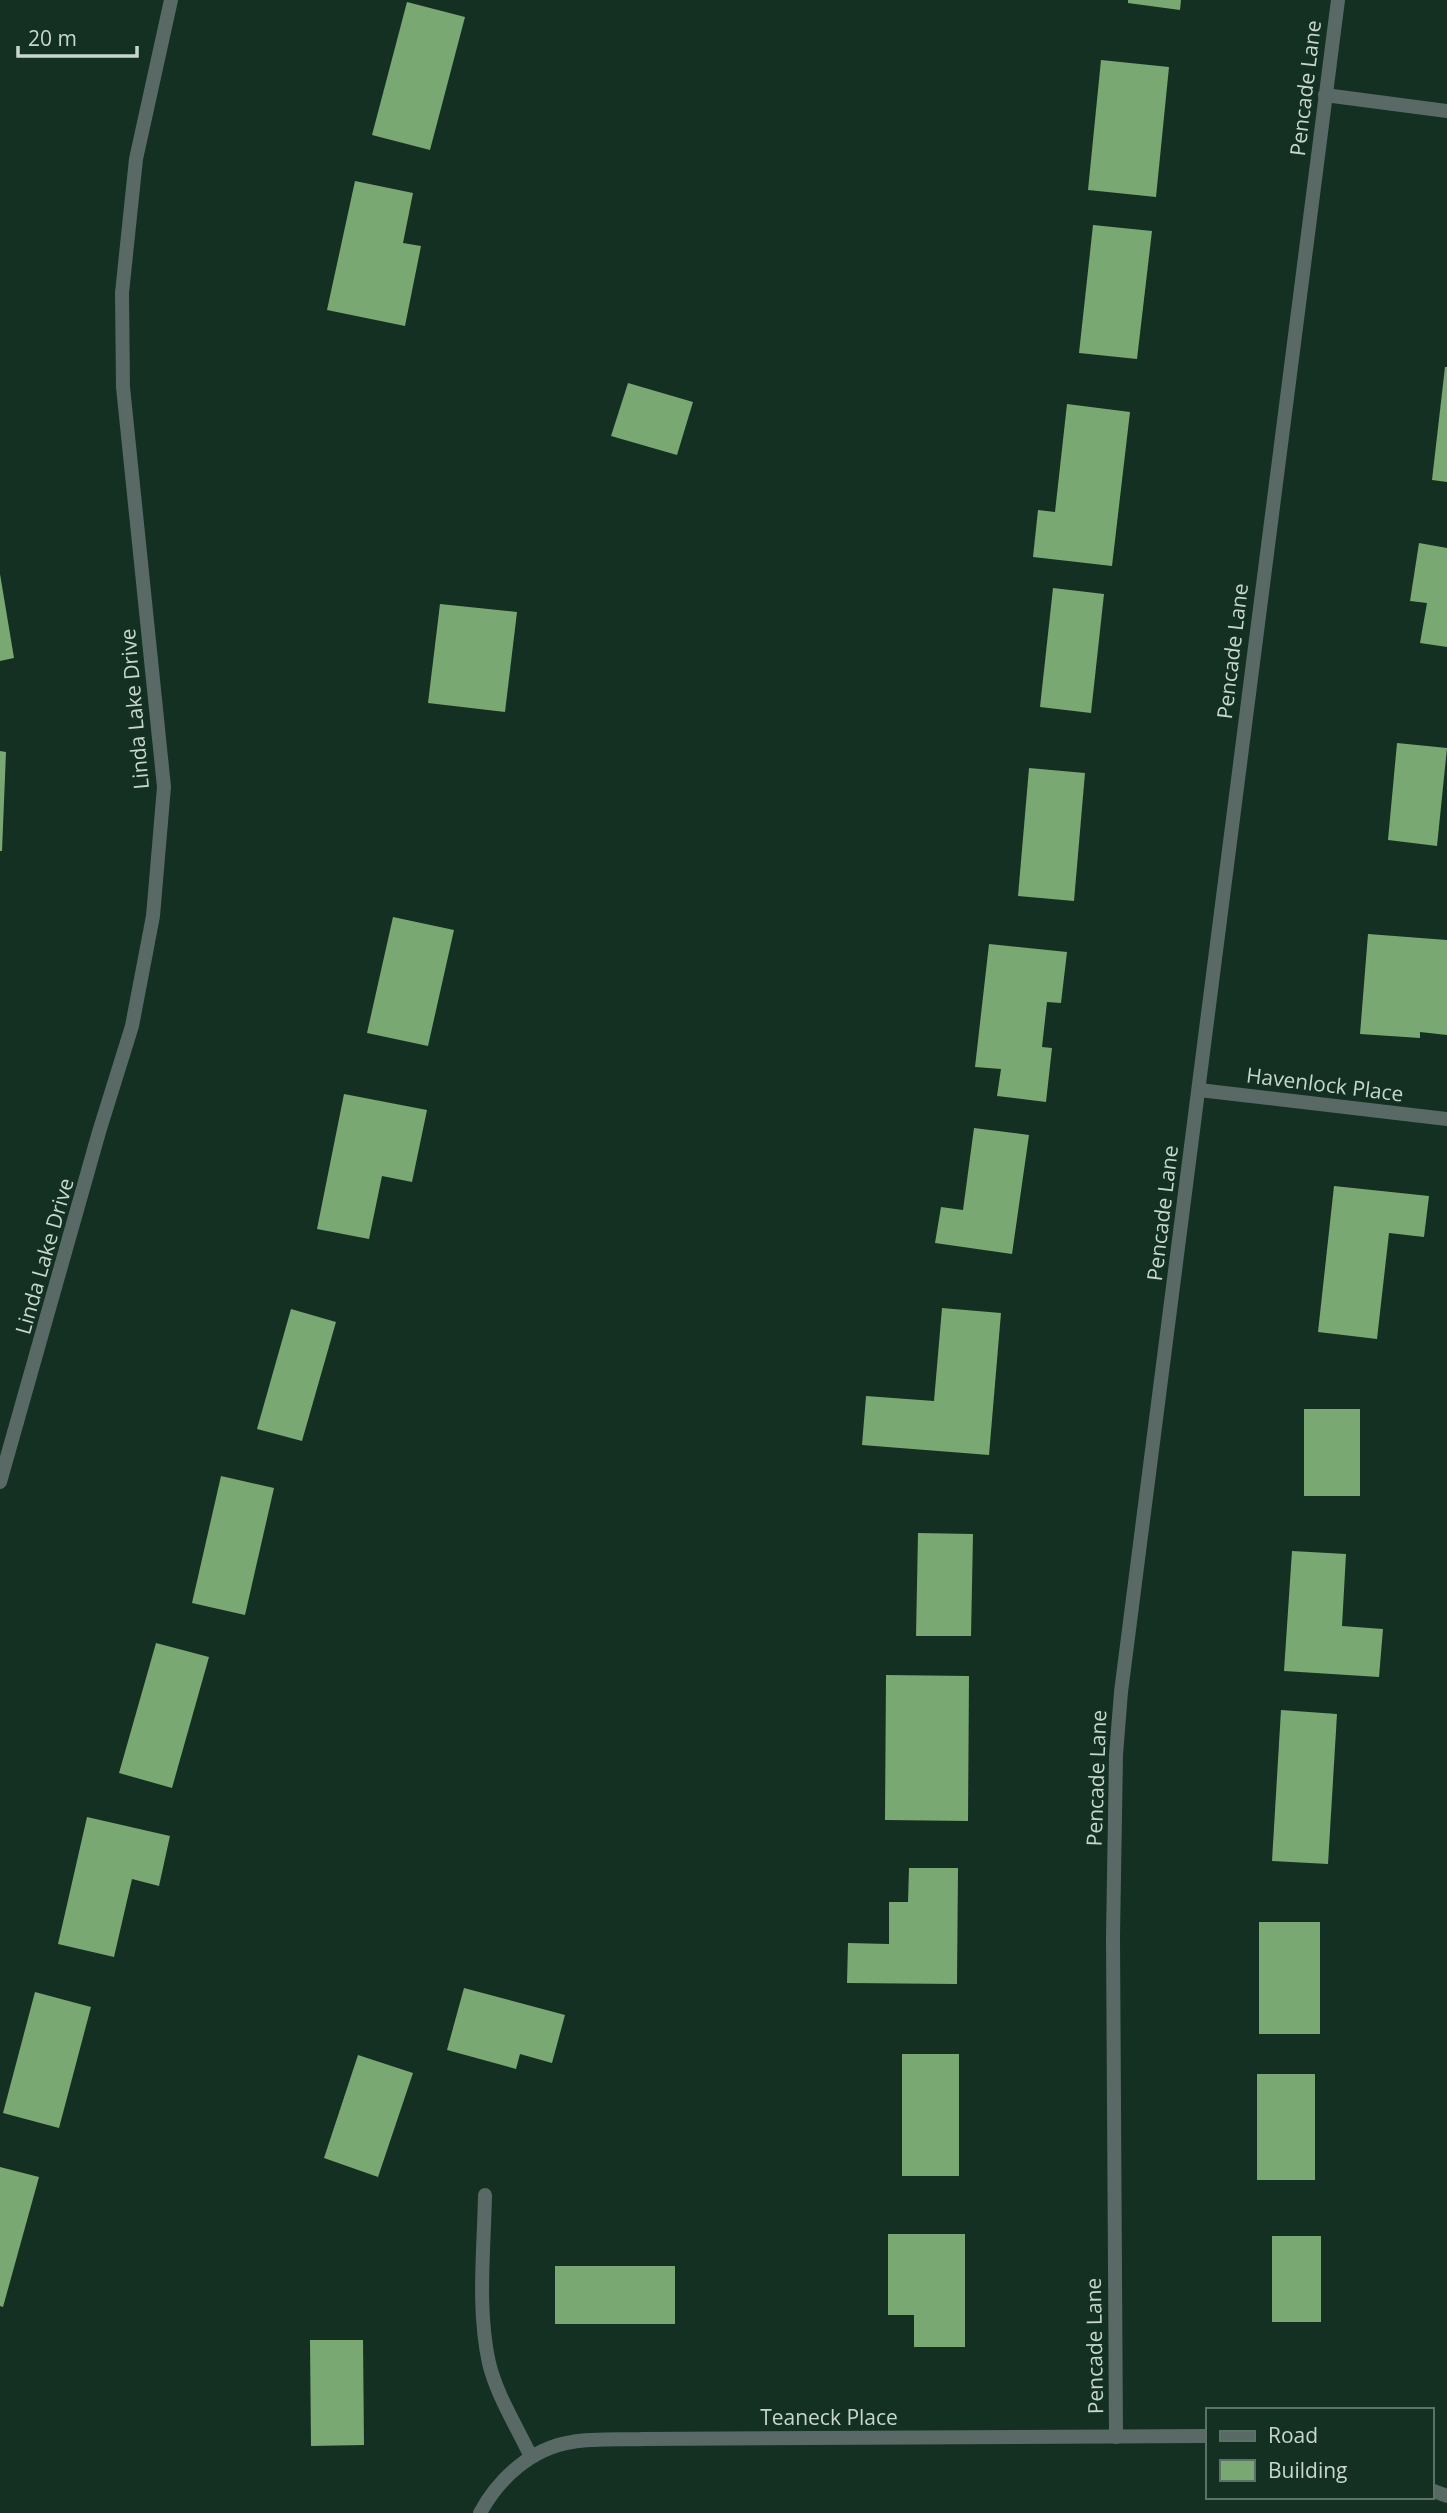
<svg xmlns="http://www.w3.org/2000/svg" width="1447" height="2513" font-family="'Open Sans',sans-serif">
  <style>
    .building { fill: #7aa872 }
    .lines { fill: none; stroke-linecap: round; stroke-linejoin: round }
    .street { stroke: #596966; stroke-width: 14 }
    .labels { text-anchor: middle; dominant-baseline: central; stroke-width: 7; stroke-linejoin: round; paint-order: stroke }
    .street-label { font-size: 21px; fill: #c7d7ce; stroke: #133022 }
  </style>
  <rect width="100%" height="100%" fill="#133022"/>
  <g class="building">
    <polygon points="1128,0 1181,0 1180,10 1128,3"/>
    <polygon points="407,2 465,17 430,150 372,135"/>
    <polygon points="1101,60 1169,67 1156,197 1088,190"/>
    <polygon points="355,181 413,193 403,243 421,246 405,326 327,310"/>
    <polygon points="1093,225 1152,231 1137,359 1079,353"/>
    <polygon points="1445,367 1447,367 1447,482 1432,480"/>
    <polygon points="628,383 693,402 677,455 611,436"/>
    <polygon points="1067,404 1130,412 1112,566 1033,557 1038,510 1055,512"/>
    <polygon points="1419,543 1447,548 1447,647 1420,643 1427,603 1410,601"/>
    <polygon points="0,574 14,658 0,661"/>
    <polygon points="1053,588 1104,594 1091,713 1040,707"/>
    <polygon points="440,604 517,612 505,712 428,703"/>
    <polygon points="1397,743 1447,748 1437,846 1388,840"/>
    <polygon points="0,751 6,752 2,851 0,851"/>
    <polygon points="1029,768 1085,773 1074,901 1018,896"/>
    <polygon points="393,917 454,930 428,1046 367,1033"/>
    <polygon points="1368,934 1447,940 1447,1035 1420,1032 1420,1038 1360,1034"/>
    <polygon points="989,944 1067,952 1061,1003 1047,1002 1042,1047 1052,1048 1046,1102 997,1096 1001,1069 975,1067"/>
    <polygon points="344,1094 427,1110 412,1182 382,1176 369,1239 317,1229"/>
    <polygon points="974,1128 1029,1135 1012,1254 935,1243 941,1207 963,1210"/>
    <polygon points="1334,1186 1429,1196 1424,1237 1389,1233 1377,1339 1318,1332"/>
    <polygon points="942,1308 1001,1313 989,1455 862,1445 866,1396 934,1401"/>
    <polygon points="291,1309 336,1322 302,1441 257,1429"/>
    <rect x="1304" y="1409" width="56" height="87"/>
    <polygon points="221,1476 274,1488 245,1615 192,1603"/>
    <polygon points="918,1533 973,1534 971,1636 916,1636"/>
    <polygon points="1292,1551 1346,1554 1342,1626 1383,1629 1379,1677 1284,1671"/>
    <polygon points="156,1643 209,1657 172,1788 119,1773"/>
    <polygon points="886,1675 969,1676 968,1821 885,1820"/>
    <polygon points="1281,1710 1337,1714 1328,1864 1272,1861"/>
    <polygon points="87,1817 170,1836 159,1886 132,1879 114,1957 58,1944"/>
    <polygon points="909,1868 958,1868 957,1984 847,1983 848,1943 889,1944 889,1902 908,1902"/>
    <rect x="1259" y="1922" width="61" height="112"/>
    <polygon points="464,1988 565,2015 552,2063 520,2054 516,2069 447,2050"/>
    <polygon points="35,1992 91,2007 59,2128 3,2113"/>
    <rect x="902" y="2054" width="57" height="122"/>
    <polygon points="358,2055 413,2073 378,2177 324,2158"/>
    <rect x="1257" y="2074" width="58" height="106"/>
    <polygon points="0,2167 39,2177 3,2307 0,2306"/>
    <polygon points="888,2234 965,2234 965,2347 914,2347 914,2315 888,2315"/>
    <rect x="1272" y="2236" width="49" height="86"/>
    <rect x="555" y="2266" width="120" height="58"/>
    <polygon points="310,2340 363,2340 364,2445 311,2446"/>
  </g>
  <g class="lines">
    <g class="street">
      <polyline points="1325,95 1447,111"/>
      <polyline points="1199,1090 1447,1119"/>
      <polyline points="0,1482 99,1132 132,1026 153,916 164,787 123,387 122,293 136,159 171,0"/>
      <path d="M485,2195C484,2251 477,2308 489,2363C497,2396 517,2427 531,2457"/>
      <polyline points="1116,2437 1113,1937 1116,1755 1121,1692 1338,0"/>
      <polyline points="1431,2490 1447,2496"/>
      <path d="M480,2513C499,2478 532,2448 572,2442C595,2438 620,2440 643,2439L1207,2436"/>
    </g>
  </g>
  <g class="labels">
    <g class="street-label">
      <text transform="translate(1305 88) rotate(-83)">Pencade Lane</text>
      <text transform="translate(1232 651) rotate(-83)">Pencade Lane</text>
      <text transform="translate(134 709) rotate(-95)">Linda Lake Drive</text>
      <text transform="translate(1325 1084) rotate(7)">Havenlock Place</text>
      <text transform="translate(1162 1213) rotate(-83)">Pencade Lane</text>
      <text transform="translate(44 1256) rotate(-74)">Linda Lake Drive</text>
      <text transform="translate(1096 1778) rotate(-88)">Pencade Lane</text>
      <text transform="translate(1094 2346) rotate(-91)">Pencade Lane</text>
      <text x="829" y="2417">Teaneck Place</text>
    </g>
  </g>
  <rect x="1206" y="2408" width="228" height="91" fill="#133022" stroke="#5b7367" stroke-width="2"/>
  <rect x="1220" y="2431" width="35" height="10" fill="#596966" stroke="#5b7367" stroke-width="2"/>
  <text x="1268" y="2443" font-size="21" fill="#c7d7ce">Road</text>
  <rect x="1220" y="2460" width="35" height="21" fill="#7aa872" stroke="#5b7367" stroke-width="2"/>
  <text x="1268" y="2478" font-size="21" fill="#c7d7ce">Building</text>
  <path d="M18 46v10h119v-10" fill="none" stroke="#c7d7ce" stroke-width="3.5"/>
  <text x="28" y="46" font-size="21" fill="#c7d7ce" stroke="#133022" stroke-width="5" paint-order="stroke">20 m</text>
</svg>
